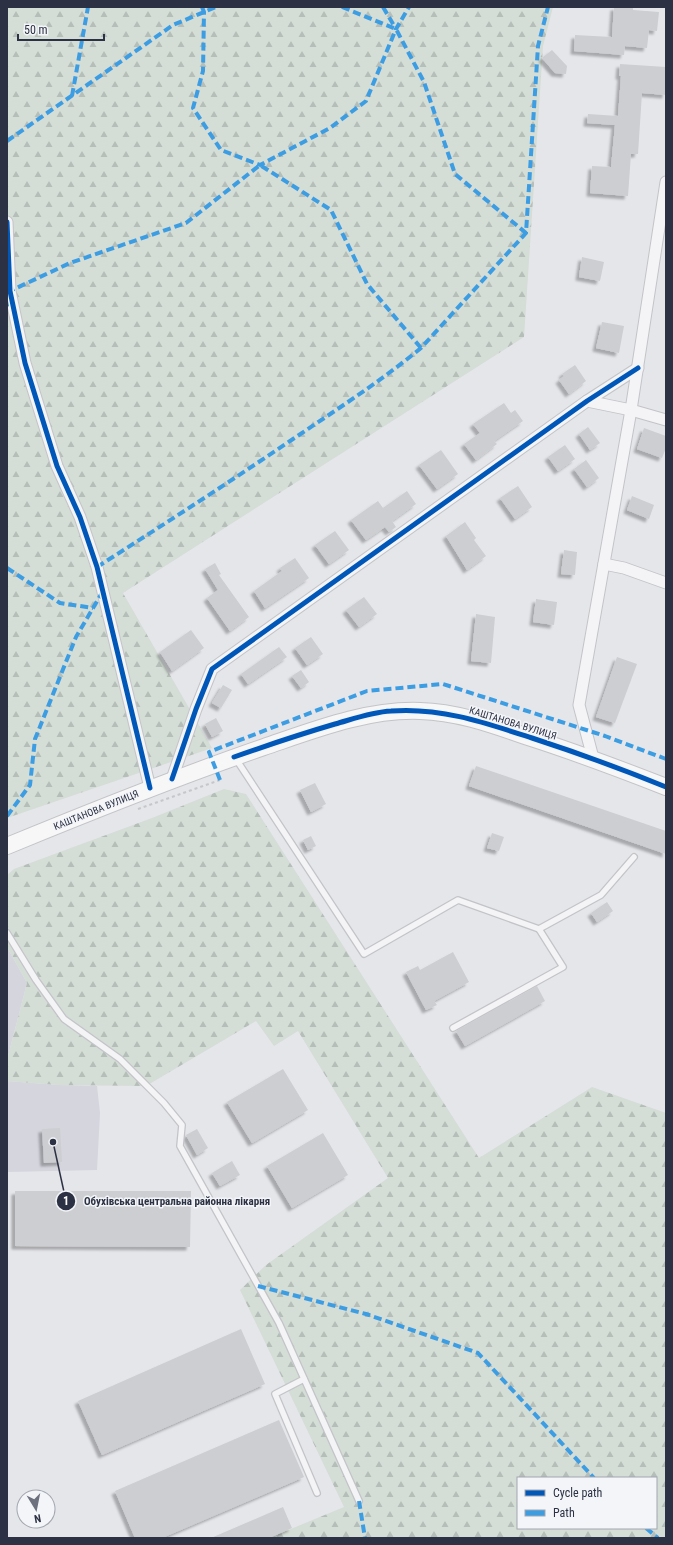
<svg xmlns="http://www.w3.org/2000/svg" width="673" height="1545" font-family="'Roboto Condensed',sans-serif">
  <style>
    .built { fill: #d4d5dd }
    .forest { fill: url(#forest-firs); fill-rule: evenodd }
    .building { fill: #cdced2; filter: url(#shadow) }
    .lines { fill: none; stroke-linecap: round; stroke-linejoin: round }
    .lane-casing { stroke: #c3c4c8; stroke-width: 8 }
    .street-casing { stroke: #c3c4c8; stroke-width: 13 }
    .secondary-casing { stroke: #c3c4c8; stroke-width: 18 }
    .path { stroke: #c6c7cb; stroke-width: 2; stroke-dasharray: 3 3; stroke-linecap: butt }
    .lane { stroke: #f4f4f6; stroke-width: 5.5 }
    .street { stroke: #f4f4f6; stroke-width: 11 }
    .secondary { stroke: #f7f7f8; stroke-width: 16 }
    .quiet { stroke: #3d9de3; stroke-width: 4; stroke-dasharray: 8 4; stroke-linecap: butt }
    .cycleway-casing { stroke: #f3f5f8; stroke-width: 8 }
    .cycleway { stroke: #0057b8; stroke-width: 5 }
    .labels { text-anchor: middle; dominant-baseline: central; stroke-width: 3; stroke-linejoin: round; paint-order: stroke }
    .street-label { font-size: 10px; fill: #2c3143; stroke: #f3f5f8 }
    .leader { fill: none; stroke: #2c3143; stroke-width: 1.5 }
    .callout-dot { fill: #2c3143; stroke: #f3f5f8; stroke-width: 1.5 }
    .mark-label { font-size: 12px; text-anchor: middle; font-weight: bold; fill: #fff }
    .callout-label { font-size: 11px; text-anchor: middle; font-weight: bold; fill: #2c3143; stroke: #f3f5f8; stroke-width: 3; stroke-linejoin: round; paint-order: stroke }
  </style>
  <defs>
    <pattern id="forest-firs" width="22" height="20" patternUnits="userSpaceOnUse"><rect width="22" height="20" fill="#d4ddd6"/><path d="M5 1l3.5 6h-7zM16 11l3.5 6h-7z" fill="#b6beb9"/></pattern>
    <filter id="shadow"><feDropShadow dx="-3.5" dy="3.5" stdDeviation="1" flood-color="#0004"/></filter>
  </defs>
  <rect width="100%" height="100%" fill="#e5e6ea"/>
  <g class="built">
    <polygon points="7,947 27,983 7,1060"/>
    <polygon points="7,1081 58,1085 97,1086 100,1113 97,1170 7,1172"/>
  </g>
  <g class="forest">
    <polygon points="7,7 553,7 543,46 524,337 123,593 212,748 7,818"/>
    <path d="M224,789L246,794L479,1158L592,1087L666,1113V1538H269L344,1507L240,1290L266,1265L388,1178L298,1031L274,1046L256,1021L146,1086L58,1085L7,1081V1060L27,983L7,947V875L14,869L152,818ZM518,1478H656V1528H518Z"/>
  </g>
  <g class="building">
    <polygon points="614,7 633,7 633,10 659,12 657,31 649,30 647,48 625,46 624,55 574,51 575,35 612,37"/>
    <polygon points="552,50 567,66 566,74 555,73 542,58"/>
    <polygon points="620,64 666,67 666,95 642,93 638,154 631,154 628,196 590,193 592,166 611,167 615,125 587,123 588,114 618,116 621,76 619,76"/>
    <polygon points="582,257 604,262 600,281 579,277"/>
    <polygon points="602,322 624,326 619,353 596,348"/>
    <polygon points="575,365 586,381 569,394 559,380 564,376 562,374"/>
    <polygon points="504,403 511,413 515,410 523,421 494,441 497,444 476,460 464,444 480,433 473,424"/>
    <polygon points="588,427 600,443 590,450 579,434"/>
    <polygon points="644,428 666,436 666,448 662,458 637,449"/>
    <polygon points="565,445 575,459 558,471 548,457"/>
    <polygon points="441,450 458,474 437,489 419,465"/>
    <polygon points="586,460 599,478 587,487 574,469"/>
    <polygon points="518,486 532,507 515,519 500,498"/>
    <polygon points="407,491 416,504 392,521 396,527 389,532 385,527 366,540 351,520 378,501 383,508"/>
    <polygon points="632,496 654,505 649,519 627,510"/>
    <polygon points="465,522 476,538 474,540 486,556 467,570 446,536"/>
    <polygon points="335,531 349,550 329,564 315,545"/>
    <polygon points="564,550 577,552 575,575 561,574"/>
    <polygon points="295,558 309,578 265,608 254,591 282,571 280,568"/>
    <polygon points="215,563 221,574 219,575 249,617 230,631 207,598 218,590 205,569"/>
    <polygon points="364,597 377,614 359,627 346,610"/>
    <polygon points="536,599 557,602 554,625 533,622"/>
    <polygon points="476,614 495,617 491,663 471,661"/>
    <polygon points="191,630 204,648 172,671 160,652"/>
    <polygon points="311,637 323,654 307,665 295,648"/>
    <polygon points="279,647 287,657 248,684 241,674"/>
    <polygon points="617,657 637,664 615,723 596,717"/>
    <polygon points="301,670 309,682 301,688 292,676"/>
    <polygon points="223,685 232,690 221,708 212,703"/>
    <polygon points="216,718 223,731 212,737 205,724"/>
    <polygon points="476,766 666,831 666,854 469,786"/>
    <polygon points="315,783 326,804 311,812 300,790"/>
    <polygon points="492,833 504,837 499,851 487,848"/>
    <polygon points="311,836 316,846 308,850 303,840"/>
    <polygon points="607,902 613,911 597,922 591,913"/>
    <polygon points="453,952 469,982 434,1001 437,1005 426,1010 406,972 418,966 420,970"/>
    <polygon points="537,986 545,1001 465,1046 456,1031"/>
    <polygon points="283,1069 308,1110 252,1143 227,1102"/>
    <polygon points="60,1128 62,1162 44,1163 42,1129"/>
    <polygon points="197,1129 208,1148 197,1155 186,1135"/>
    <polygon points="323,1133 348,1175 292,1208 267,1166"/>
    <polygon points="232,1161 240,1175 220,1186 212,1173"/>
    <polygon points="15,1191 191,1191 190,1247 15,1246"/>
    <polygon points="241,1329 265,1384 102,1455 78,1401"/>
    <polygon points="279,1420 304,1477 162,1538 135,1538 115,1491"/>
    <polygon points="283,1507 292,1528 269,1538 211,1538"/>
  </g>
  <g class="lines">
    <defs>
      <g id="lane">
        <polyline points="236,759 364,954 458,900 539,929 563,967 453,1028"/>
        <polyline points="539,929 601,895 634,857"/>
        <polyline points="7,933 36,980 64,1019 120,1059 164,1103 182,1125 180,1146 279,1323 359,1501"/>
        <polyline points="304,1379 275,1394 317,1493"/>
      </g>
      <g id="street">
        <polyline points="7,222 10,291 25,363 57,466 80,517 97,567 150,788"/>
        <polyline points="587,401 631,410 666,420"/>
        <polyline points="604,564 624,568 666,583"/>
        <polyline points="593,758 579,705 631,410 666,182"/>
        <polyline points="172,779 196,709 212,669 587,401 638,368"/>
      </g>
      <path id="secondary" d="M7,846C92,811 177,777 264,747C314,730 367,709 420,711C458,712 493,725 528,737C575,752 620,769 666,787"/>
    </defs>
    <use href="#lane" class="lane-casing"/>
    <use href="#street" class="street-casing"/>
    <use href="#secondary" class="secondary-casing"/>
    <polyline class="path" points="138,809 220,780"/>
    <use href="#lane" class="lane"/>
    <use href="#street" class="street"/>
    <use href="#secondary" class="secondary"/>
    <g class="quiet">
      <polyline points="202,7 204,12 203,71 193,108 221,150 260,165 330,128 366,101 396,29 409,7"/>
      <polyline points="342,7 396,29 424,82 455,174 526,233"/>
      <polyline points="383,7 396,29"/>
      <polyline points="72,96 88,7"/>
      <polyline points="7,141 173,25 216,7"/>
      <polyline points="7,306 10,291 70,263 186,223 260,165 331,210 367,284 421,348"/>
      <path d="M97,567C163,525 228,483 293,439C336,410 381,381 421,348L526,233L538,46L548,7"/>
      <polyline points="7,568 60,603 93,608"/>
      <polyline points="220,780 209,752 367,691 443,684 605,736 666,759"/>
      <polyline points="7,816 30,785 35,739 76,637 103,591"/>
      <polyline points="258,1286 366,1314 478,1353 594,1478"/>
      <polyline points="359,1501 365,1538"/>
      <polyline points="646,1528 658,1538"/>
    </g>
    <defs>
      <g id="cycleway">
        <polyline points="7,222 10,291 25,363 57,466 80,517 97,567 150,788"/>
        <path d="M234,757C268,745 301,734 335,724C353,719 372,712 391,711C440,707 486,723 532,738C578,753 622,769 666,787"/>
        <polyline points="172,779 196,709 212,669 587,401 638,368"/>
      </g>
    </defs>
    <use href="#cycleway" class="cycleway-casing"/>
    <use href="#cycleway" class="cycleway"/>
  </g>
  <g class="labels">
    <g class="street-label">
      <text transform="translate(513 723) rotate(17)">КАШТАНОВА ВУЛИЦЯ</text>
      <text transform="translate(96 810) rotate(-22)">КАШТАНОВА ВУЛИЦЯ</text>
    </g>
  </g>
  <path class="leader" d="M53 1142L66 1201"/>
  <g class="callout-dot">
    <circle cx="53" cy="1142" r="4"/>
    <circle cx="66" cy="1201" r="10"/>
  </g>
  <g class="mark-label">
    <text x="66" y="1205">1</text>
  </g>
  <g class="callout-label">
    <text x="177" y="1205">Обухівська центральна районна лікарня</text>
  </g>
  <rect width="673" height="1545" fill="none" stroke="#2c3143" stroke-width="16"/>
  <rect x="517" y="1477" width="140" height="52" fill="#f3f5f8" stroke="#a3a7b0"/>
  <rect x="525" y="1490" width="20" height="6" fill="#0057b8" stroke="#a3a7b0"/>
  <text x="553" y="1497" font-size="12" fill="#2c3143">Cycle path</text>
  <rect x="525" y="1510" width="20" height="6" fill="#3d9de3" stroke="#a3a7b0"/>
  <text x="553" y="1517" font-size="12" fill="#2c3143">Path</text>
  <g transform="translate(36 1509) rotate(170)"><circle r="19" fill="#f3f5f8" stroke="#a3a7b0"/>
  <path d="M0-3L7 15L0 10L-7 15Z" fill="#6d707d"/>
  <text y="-6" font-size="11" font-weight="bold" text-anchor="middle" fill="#2c3143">N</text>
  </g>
  <path d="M18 34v6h86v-6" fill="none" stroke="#2c3143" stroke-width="2"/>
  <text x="24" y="34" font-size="12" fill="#2c3143" stroke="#f3f5f8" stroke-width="3" paint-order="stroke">50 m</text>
</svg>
